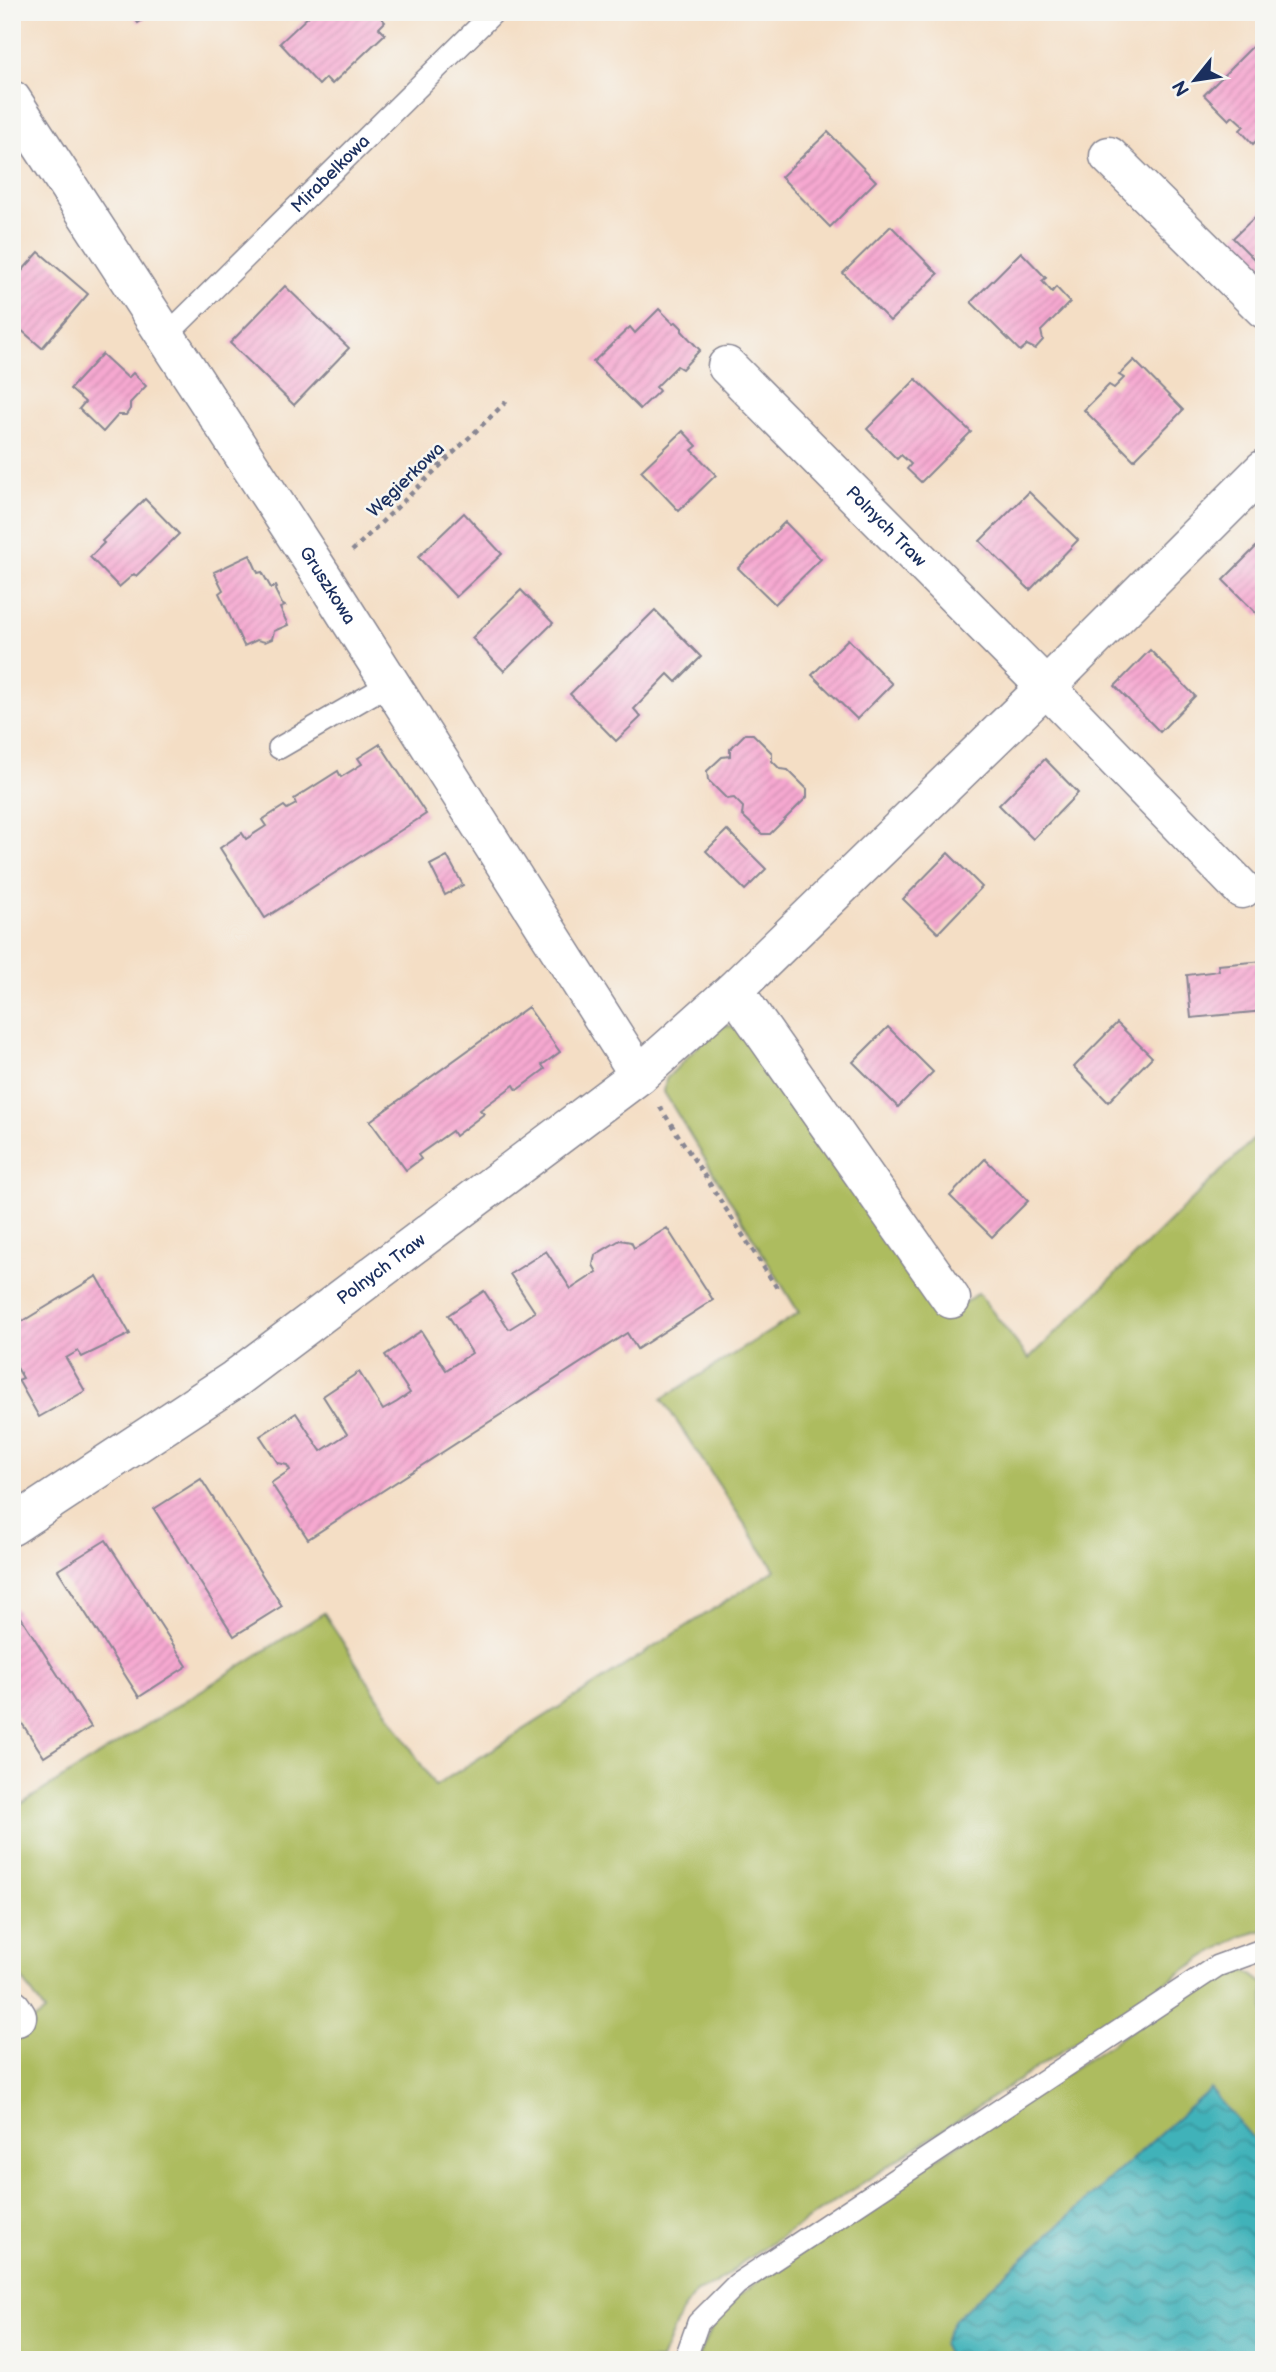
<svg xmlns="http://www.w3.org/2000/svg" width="1276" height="2372" font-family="'Balsamiq Sans',sans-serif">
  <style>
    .grass { fill: #adbc5f; stroke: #64765e; stroke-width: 2 }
    .water { fill: url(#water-waves); stroke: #2e708c; stroke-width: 2 }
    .building { fill: url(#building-hatch) }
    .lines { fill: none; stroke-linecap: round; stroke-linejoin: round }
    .service-casing { stroke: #888692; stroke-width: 24 }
    .minor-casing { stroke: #888692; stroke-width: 41 }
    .path { stroke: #888692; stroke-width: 4.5; stroke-dasharray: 5 5; stroke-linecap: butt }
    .service { stroke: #fff; stroke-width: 21 }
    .minor { stroke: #fff; stroke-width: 38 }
    .labels { text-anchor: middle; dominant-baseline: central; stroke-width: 5; stroke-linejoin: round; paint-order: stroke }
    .street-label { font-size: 18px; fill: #1b2f5e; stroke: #f6f6f2 }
  </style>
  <defs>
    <pattern id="water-waves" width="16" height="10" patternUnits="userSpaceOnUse" patternTransform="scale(1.75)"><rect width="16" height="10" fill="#41b2b9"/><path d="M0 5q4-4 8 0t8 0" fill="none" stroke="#36919a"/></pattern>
    <pattern id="building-hatch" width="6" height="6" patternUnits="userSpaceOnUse" patternTransform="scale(1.75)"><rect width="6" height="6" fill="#f6a8d0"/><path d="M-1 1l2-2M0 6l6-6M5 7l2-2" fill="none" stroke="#d291b5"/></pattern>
  </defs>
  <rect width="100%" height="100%" fill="#f6f6f2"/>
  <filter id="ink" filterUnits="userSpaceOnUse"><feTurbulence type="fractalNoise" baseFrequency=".0143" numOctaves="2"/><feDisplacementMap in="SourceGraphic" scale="14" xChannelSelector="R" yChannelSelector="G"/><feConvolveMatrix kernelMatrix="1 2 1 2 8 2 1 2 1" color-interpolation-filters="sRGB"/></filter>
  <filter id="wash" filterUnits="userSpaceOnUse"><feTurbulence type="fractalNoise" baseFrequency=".00686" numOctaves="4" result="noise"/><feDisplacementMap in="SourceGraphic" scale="28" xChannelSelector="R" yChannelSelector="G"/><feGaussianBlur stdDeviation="1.57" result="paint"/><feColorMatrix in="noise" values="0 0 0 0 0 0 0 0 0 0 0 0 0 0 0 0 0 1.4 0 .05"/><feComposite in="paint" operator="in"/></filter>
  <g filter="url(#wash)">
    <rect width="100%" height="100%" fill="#f4dec5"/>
    <g class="grass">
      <polygon points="726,1025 743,1029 942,1319 978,1293 1029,1359 1264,1129 1264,1930 1240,1937 1206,1956 743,2262 714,2285 696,2292 680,2314 661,2360 30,2360 12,2345 12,2036 45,2012 12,1964 12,1810 324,1613 435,1786 775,1570 662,1399 799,1313 664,1092 666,1079 712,1032"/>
      <polygon points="1239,1970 1248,1972 1264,1984 1264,2360 697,2360 711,2330 737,2297 826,2231 1150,2018 1227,1974"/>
    </g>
    <polygon class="water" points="1210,2089 1264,2151 1264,2360 950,2360 942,2344 955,2319"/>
    <g id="blocks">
      <g class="building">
        <polygon points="131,12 154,12 138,23"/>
        <polygon points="313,12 376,12 385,22 379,28 385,34 332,84 326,78 319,85 280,43"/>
        <polygon points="1253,46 1264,56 1264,133 1253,144 1240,130 1244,126 1233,116 1229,120 1204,95"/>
        <polygon points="828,132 876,181 830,227 781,177"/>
        <polygon points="1264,208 1264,264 1261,266 1233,238"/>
        <polygon points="891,226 938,274 890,321 843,273"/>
        <polygon points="39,252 88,294 42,348 12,322 12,282"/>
        <polygon points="1021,252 1046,278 1042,281 1052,292 1056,287 1070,302 1041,331 1043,340 1035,349 1027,345 1020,351 971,302"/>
        <polygon points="285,286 349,348 294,405 230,343"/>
        <polygon points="659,309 673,323 676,322 682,328 682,331 700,350 682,369 677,366 656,387 659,391 640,409 593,362 630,327 635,333"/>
        <polygon points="102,354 128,378 133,373 146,386 130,403 130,409 126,415 118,415 103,432 79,409 85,402 70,389"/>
        <polygon points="1134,360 1183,410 1134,460 1084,410 1109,385 1114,388 1124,378 1119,375"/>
        <polygon points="916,379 971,432 921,482 907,469 911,464 901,455 897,459 867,429"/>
        <polygon points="683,431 697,446 692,450 716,475 679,511 641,471"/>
        <polygon points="1029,492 1078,540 1030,590 980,541"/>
        <polygon points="145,499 179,534 136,576 134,574 119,587 90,557 104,543 102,541"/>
        <polygon points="464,513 502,554 456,597 418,557"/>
        <polygon points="785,522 821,559 775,604 738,568"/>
        <polygon points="1264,539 1264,611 1259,616 1223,580"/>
        <polygon points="250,555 258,573 262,572 271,588 276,586 277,588 275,590 282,604 285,606 280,608 288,625 274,631 272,639 265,642 257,640 244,646 219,593 223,590 214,572"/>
        <polygon points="521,590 553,623 504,671 472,638"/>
        <polygon points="655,610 701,657 676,682 668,674 634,709 641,717 616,741 570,694"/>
        <polygon points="848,639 892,684 857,719 812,675"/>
        <polygon points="1150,650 1195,696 1160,732 1115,686"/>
        <polygon points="745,734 753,734 772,753 772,761 780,769 788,770 807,789 807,797 770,834 762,834 742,815 743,807 734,798 727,799 708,780 707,771 722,757 730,756 730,749"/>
        <polygon points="380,744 426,814 265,918 220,848 242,833 246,839 266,826 262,820 284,806 287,809 296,804 294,799 338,771 341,777 362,764 358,758"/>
        <polygon points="1045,759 1078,793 1033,839 999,805"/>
        <polygon points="727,830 766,869 745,890 706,851"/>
        <polygon points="948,853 982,887 938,933 903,899"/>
        <polygon points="447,856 463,885 445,895 430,865"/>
        <polygon points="1264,961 1264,1011 1191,1018 1187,975 1219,971 1218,965"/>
        <polygon points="528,1007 560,1052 542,1065 545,1069 517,1090 514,1085 480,1110 484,1114 455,1136 452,1131 418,1155 421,1159 406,1170 370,1121"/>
        <polygon points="1117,1023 1152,1057 1108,1102 1074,1067"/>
        <polygon points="888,1027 933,1072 898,1107 853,1062"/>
        <polygon points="985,1159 1028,1201 992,1237 950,1196"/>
        <polygon points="667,1228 713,1300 637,1349 627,1333 308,1539 271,1483 290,1470 287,1465 278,1463 260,1436 296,1413 321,1451 347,1434 323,1396 359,1372 383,1410 397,1402 410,1393 385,1355 421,1331 446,1370 472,1353 448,1315 484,1291 509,1329 522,1321 535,1312 510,1274 546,1251 571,1289 597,1272 593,1265 595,1255 620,1240 631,1242 634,1248"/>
        <polygon points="97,1276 130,1334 82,1357 78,1351 66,1358 85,1391 39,1417 18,1380 23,1378 12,1359 12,1321 20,1317 23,1321"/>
        <polygon points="201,1479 282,1606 234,1636 154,1509"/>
        <polygon points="106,1540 187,1666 139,1697 58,1570"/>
        <polygon points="12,1603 91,1727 44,1757 12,1708"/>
      </g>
    </g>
  </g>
  <g filter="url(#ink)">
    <use href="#blocks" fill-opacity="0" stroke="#888692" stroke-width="2"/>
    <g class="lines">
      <defs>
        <g id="service">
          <path id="s1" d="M166,336L494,12"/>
          <polyline points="279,748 391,683"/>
          <polyline points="685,2360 698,2323 737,2284 1217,1966 1264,1949"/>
        </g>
        <g id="minor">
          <path id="s2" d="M12,100L324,579L639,1075"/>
          <polyline points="1109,156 1264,309"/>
          <path id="s3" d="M727,366L1046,687L1242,889"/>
          <polyline points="734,990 951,1299"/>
          <path id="s4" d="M12,1526L235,1379L639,1075L734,990L1046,687L1264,469"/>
          <polyline points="12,2009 17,2017"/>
        </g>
      </defs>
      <use href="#service" class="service-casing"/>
      <use href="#minor" class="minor-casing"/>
      <g class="path">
        <polyline points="352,551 507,401"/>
        <polyline points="660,1107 777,1288"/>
      </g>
      <use href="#service" class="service"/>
      <use href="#minor" class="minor"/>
    </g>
  </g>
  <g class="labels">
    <g class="street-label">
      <text stroke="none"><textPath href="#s1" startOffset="231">Mirabelkowa</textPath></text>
      <text transform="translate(406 480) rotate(-44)">Węgierkowa</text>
      <text stroke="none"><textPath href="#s3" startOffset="226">Polnych Traw</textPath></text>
      <text stroke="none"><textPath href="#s2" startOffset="579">Gruszkowa</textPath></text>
      <text stroke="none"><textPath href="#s4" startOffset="450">Polnych Traw</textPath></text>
    </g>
  </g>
  <rect width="1276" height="2372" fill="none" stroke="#f6f6f2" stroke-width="42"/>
  <g transform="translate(1195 80) rotate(240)" stroke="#f6f6f2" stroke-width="5" paint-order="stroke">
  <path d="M0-5L12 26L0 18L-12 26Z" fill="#1b2f5e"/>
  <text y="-10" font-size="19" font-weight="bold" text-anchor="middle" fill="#1b2f5e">N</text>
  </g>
</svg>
